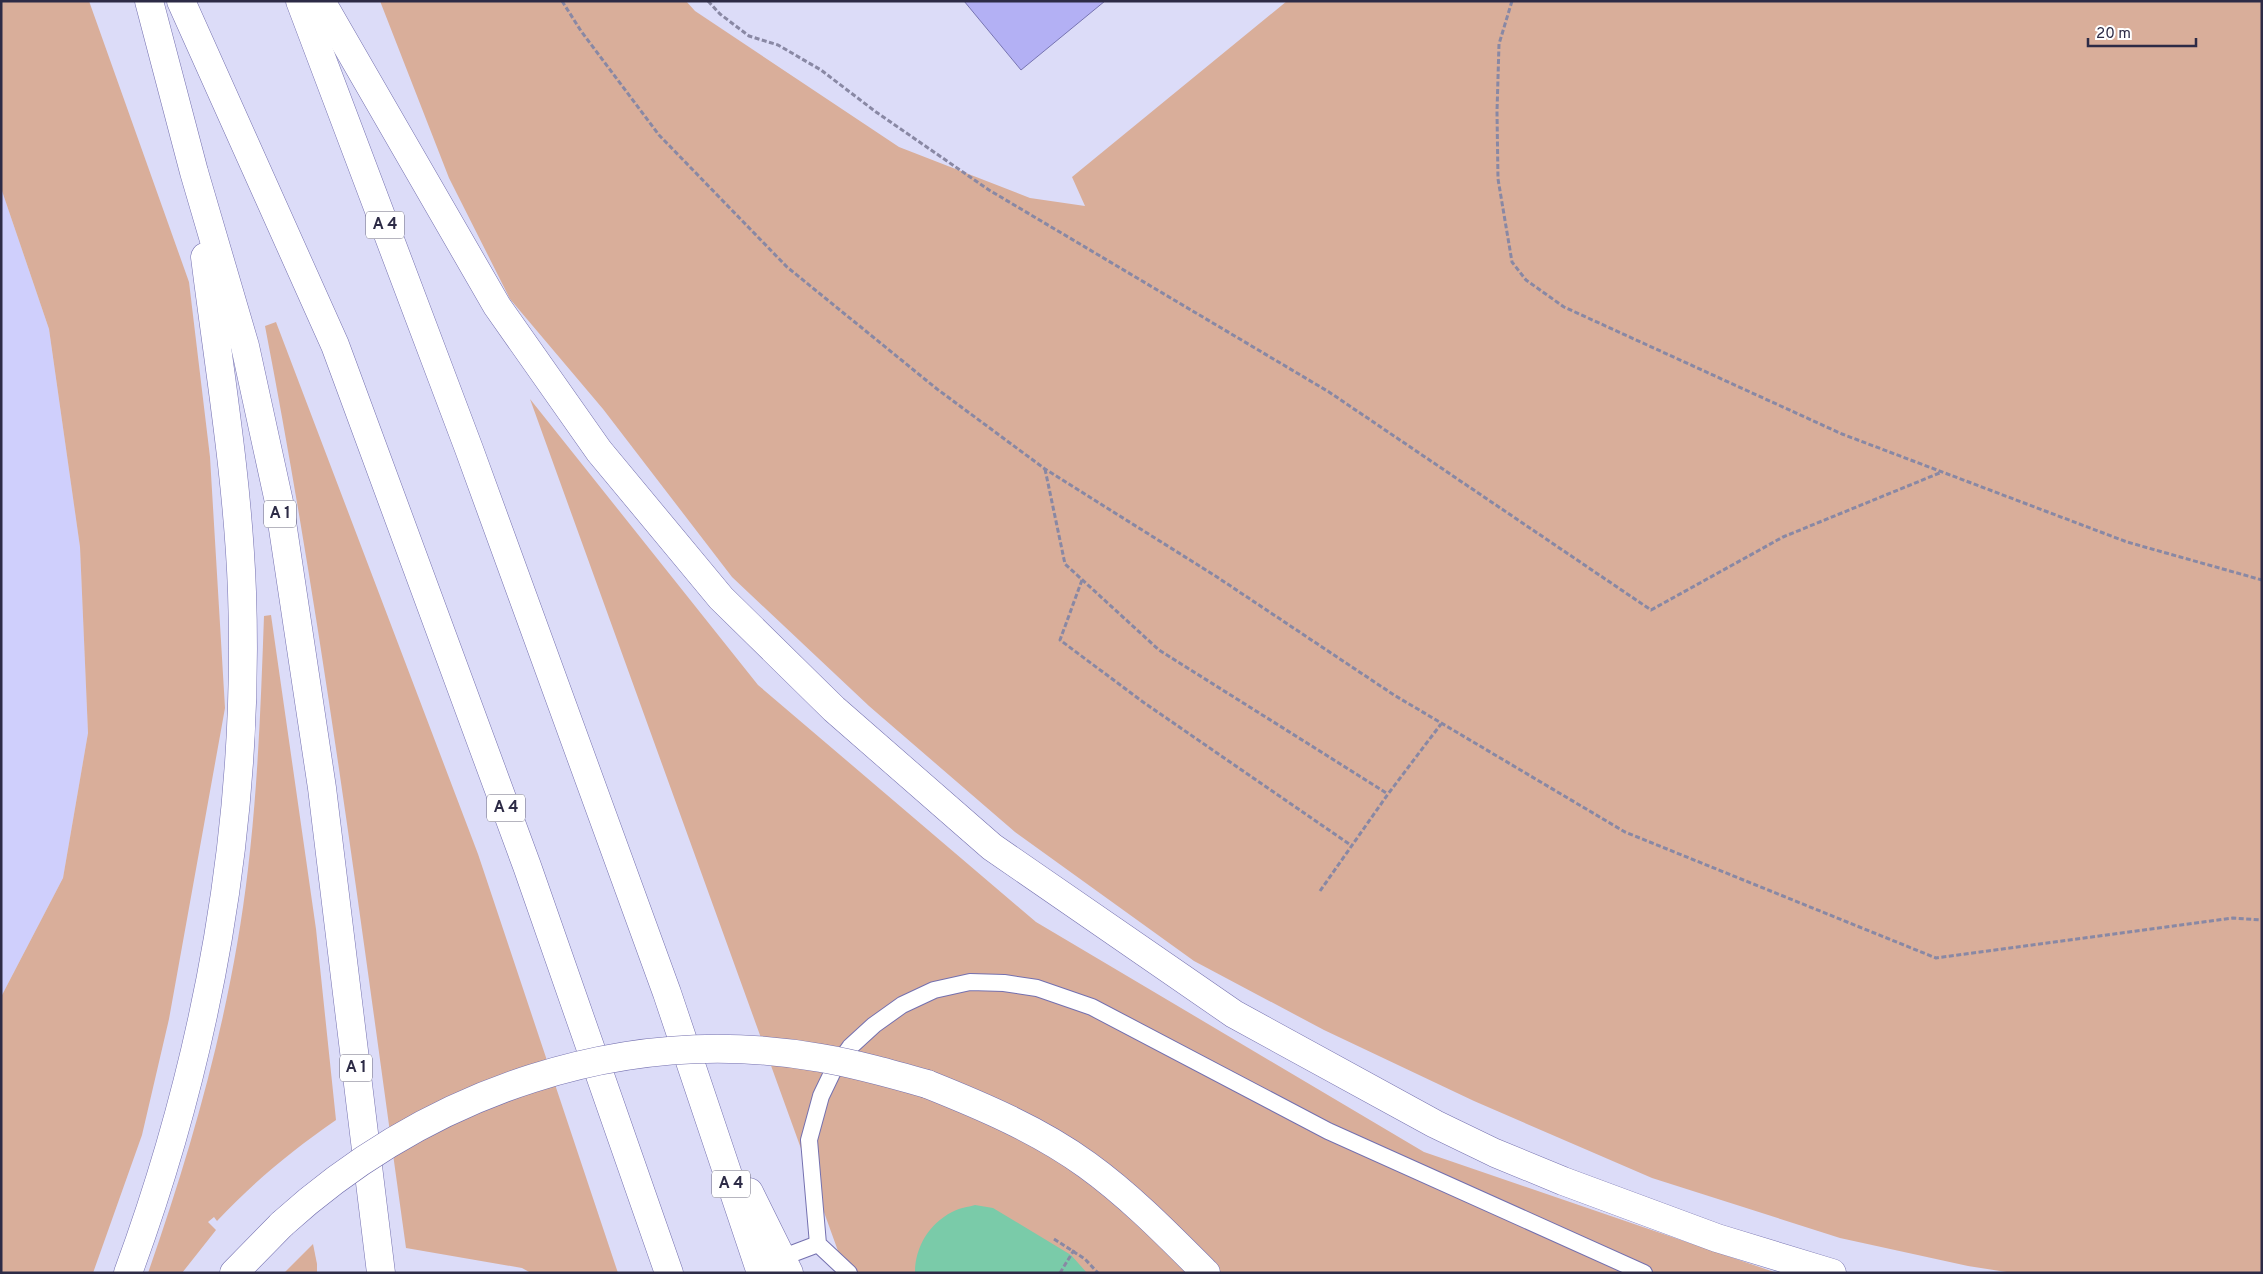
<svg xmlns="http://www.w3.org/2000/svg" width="2263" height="1274" font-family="Overpass,sans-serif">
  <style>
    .built { fill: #cfcffc }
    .green { fill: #d9ae9a }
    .water { fill: #7acba9 }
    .building { fill: #b3b0f4; stroke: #7774b2 }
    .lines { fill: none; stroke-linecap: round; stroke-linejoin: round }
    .lane-casing { stroke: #7470af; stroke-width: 18 }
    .highway-casing { stroke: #7470af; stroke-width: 29 }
    .path { stroke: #8988a4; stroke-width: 3; stroke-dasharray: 5 2.5; stroke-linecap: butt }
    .lane { stroke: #fff; stroke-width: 16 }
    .highway { stroke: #fff; stroke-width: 28 }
    .highway-bridge-casing { stroke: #7470af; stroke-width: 29; stroke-linecap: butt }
    .highway-bridge { stroke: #fff; stroke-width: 28 }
    .labels { text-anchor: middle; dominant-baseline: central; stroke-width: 4; stroke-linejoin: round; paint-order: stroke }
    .shield { fill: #fff; stroke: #6c6b7e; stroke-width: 1 }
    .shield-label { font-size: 16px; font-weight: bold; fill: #2d2b46 }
  </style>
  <rect width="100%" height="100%" fill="#dcdcf8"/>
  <polygon class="built" points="1,188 49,329 80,547 88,733 63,878 1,997"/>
  <g class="green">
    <polygon points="1,1 89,1 189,282 210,457 225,708 169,1019 142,1135 93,1273 1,1273 1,997 63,878 88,733 80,547 49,329 1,188"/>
    <polygon points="380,1 686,1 695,11 899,147 1030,198 1085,206 1072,177 1287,1 2262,1 2262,1273 2013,1273 1968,1266 1840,1238 1652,1178 1474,1101 1324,1030 1194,961 1015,832 869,706 732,577 603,409 510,299 449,178"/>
    <path d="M276,322L478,854L618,1273H531L522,1268L406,1248C363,940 324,631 265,326Z"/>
    <polygon points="530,399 758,685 1036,922 1424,1152 1777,1273 846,1273"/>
    <path d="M271,615L316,929L336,1120C290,1152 256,1180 217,1221L214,1217L208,1222L216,1230L182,1273H148C194,1142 232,1007 248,869C258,785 261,700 264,616Z"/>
    <polygon points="313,1244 317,1264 317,1273 284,1273"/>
  </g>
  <path class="water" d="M975,1205L993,1208L1071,1255L1087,1273H915C915,1247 929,1224 952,1212C959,1208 968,1207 975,1205Z"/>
  <polygon class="building" points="964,1 1105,1 1021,70"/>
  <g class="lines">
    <defs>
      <g id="lane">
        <polyline points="781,1258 818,1244"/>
        <polyline points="849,1273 818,1244 809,1140 821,1096 833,1071 850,1047 874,1025 902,1005 934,990 970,982 1004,983 1037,988 1092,1007 1328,1131 1644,1273"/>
      </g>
      <g id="highway">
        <polyline points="149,1 194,172 245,346 279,502 322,788 381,1273"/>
        <polyline points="181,1 335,345 527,866 669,1273"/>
        <polyline points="300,1 469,449 667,993 761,1273"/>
        <polyline points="321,1 497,306 599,451 721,598 834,709 992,847 1234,1014 1435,1124 1495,1153 1563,1181 1717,1238 1832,1273"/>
        <path d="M927,1084C982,1106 1039,1130 1087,1165C1130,1196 1168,1235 1206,1273"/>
        <polyline points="749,1192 789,1273"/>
        <path d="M128,1273C208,1056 250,823 242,592C238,480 219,369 205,257"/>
        <polyline points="234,1273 282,1224"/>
      </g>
    </defs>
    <use href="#lane" class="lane-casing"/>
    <use href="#highway" class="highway-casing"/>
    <g class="path">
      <polyline points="562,1 581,31 659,135 787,267 937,389 1045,469 1217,577 1394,695 1625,832 1936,958 2233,918 2262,920"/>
      <polyline points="708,1 720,14 749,36 778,45 821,70 876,112 989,190 1329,392 1651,610 1783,537 1942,472"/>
      <polyline points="1512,1 1499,44 1497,112 1498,179 1512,262 1526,280 1564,307 1842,434 2127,542 2262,580"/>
      <polyline points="1045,469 1065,564 1159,650 1388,794"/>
      <polyline points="1082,580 1060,640 1143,702 1352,846"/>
      <polyline points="1320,891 1388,794 1441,724"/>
      <polyline points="1054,1239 1085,1259 1098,1273"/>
      <polyline points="1060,1273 1074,1250"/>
    </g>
    <use href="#lane" class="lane"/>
    <use href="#highway" class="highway"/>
    <defs>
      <path id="highway-bridge" d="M282,1224C428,1092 624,1023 821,1058C857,1064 892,1074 927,1084"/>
    </defs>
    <use href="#highway-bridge" class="highway-bridge-casing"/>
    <use href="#highway-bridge" class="highway-bridge"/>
  </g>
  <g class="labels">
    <g class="shield">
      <rect x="366" y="211.5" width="38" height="27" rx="4"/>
      <rect x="264" y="500.5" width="32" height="27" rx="4"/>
      <rect x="487" y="794.5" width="38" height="27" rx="4"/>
      <rect x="340" y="1054.5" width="32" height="27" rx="4"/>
      <rect x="712" y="1170.5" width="38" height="27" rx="4"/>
    </g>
    <g class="shield-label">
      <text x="385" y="225">A 4</text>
      <text x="280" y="514">A 1</text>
      <text x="506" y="808">A 4</text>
      <text x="356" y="1068">A 1</text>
      <text x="731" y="1184">A 4</text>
    </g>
  </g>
  <rect width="2263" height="1274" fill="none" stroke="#2d2b46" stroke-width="5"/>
  <path d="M2088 38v8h108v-8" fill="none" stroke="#2d2b46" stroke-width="2.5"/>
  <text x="2096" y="38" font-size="15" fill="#2d2b46" stroke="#ffffff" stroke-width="4" paint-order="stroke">20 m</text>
</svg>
